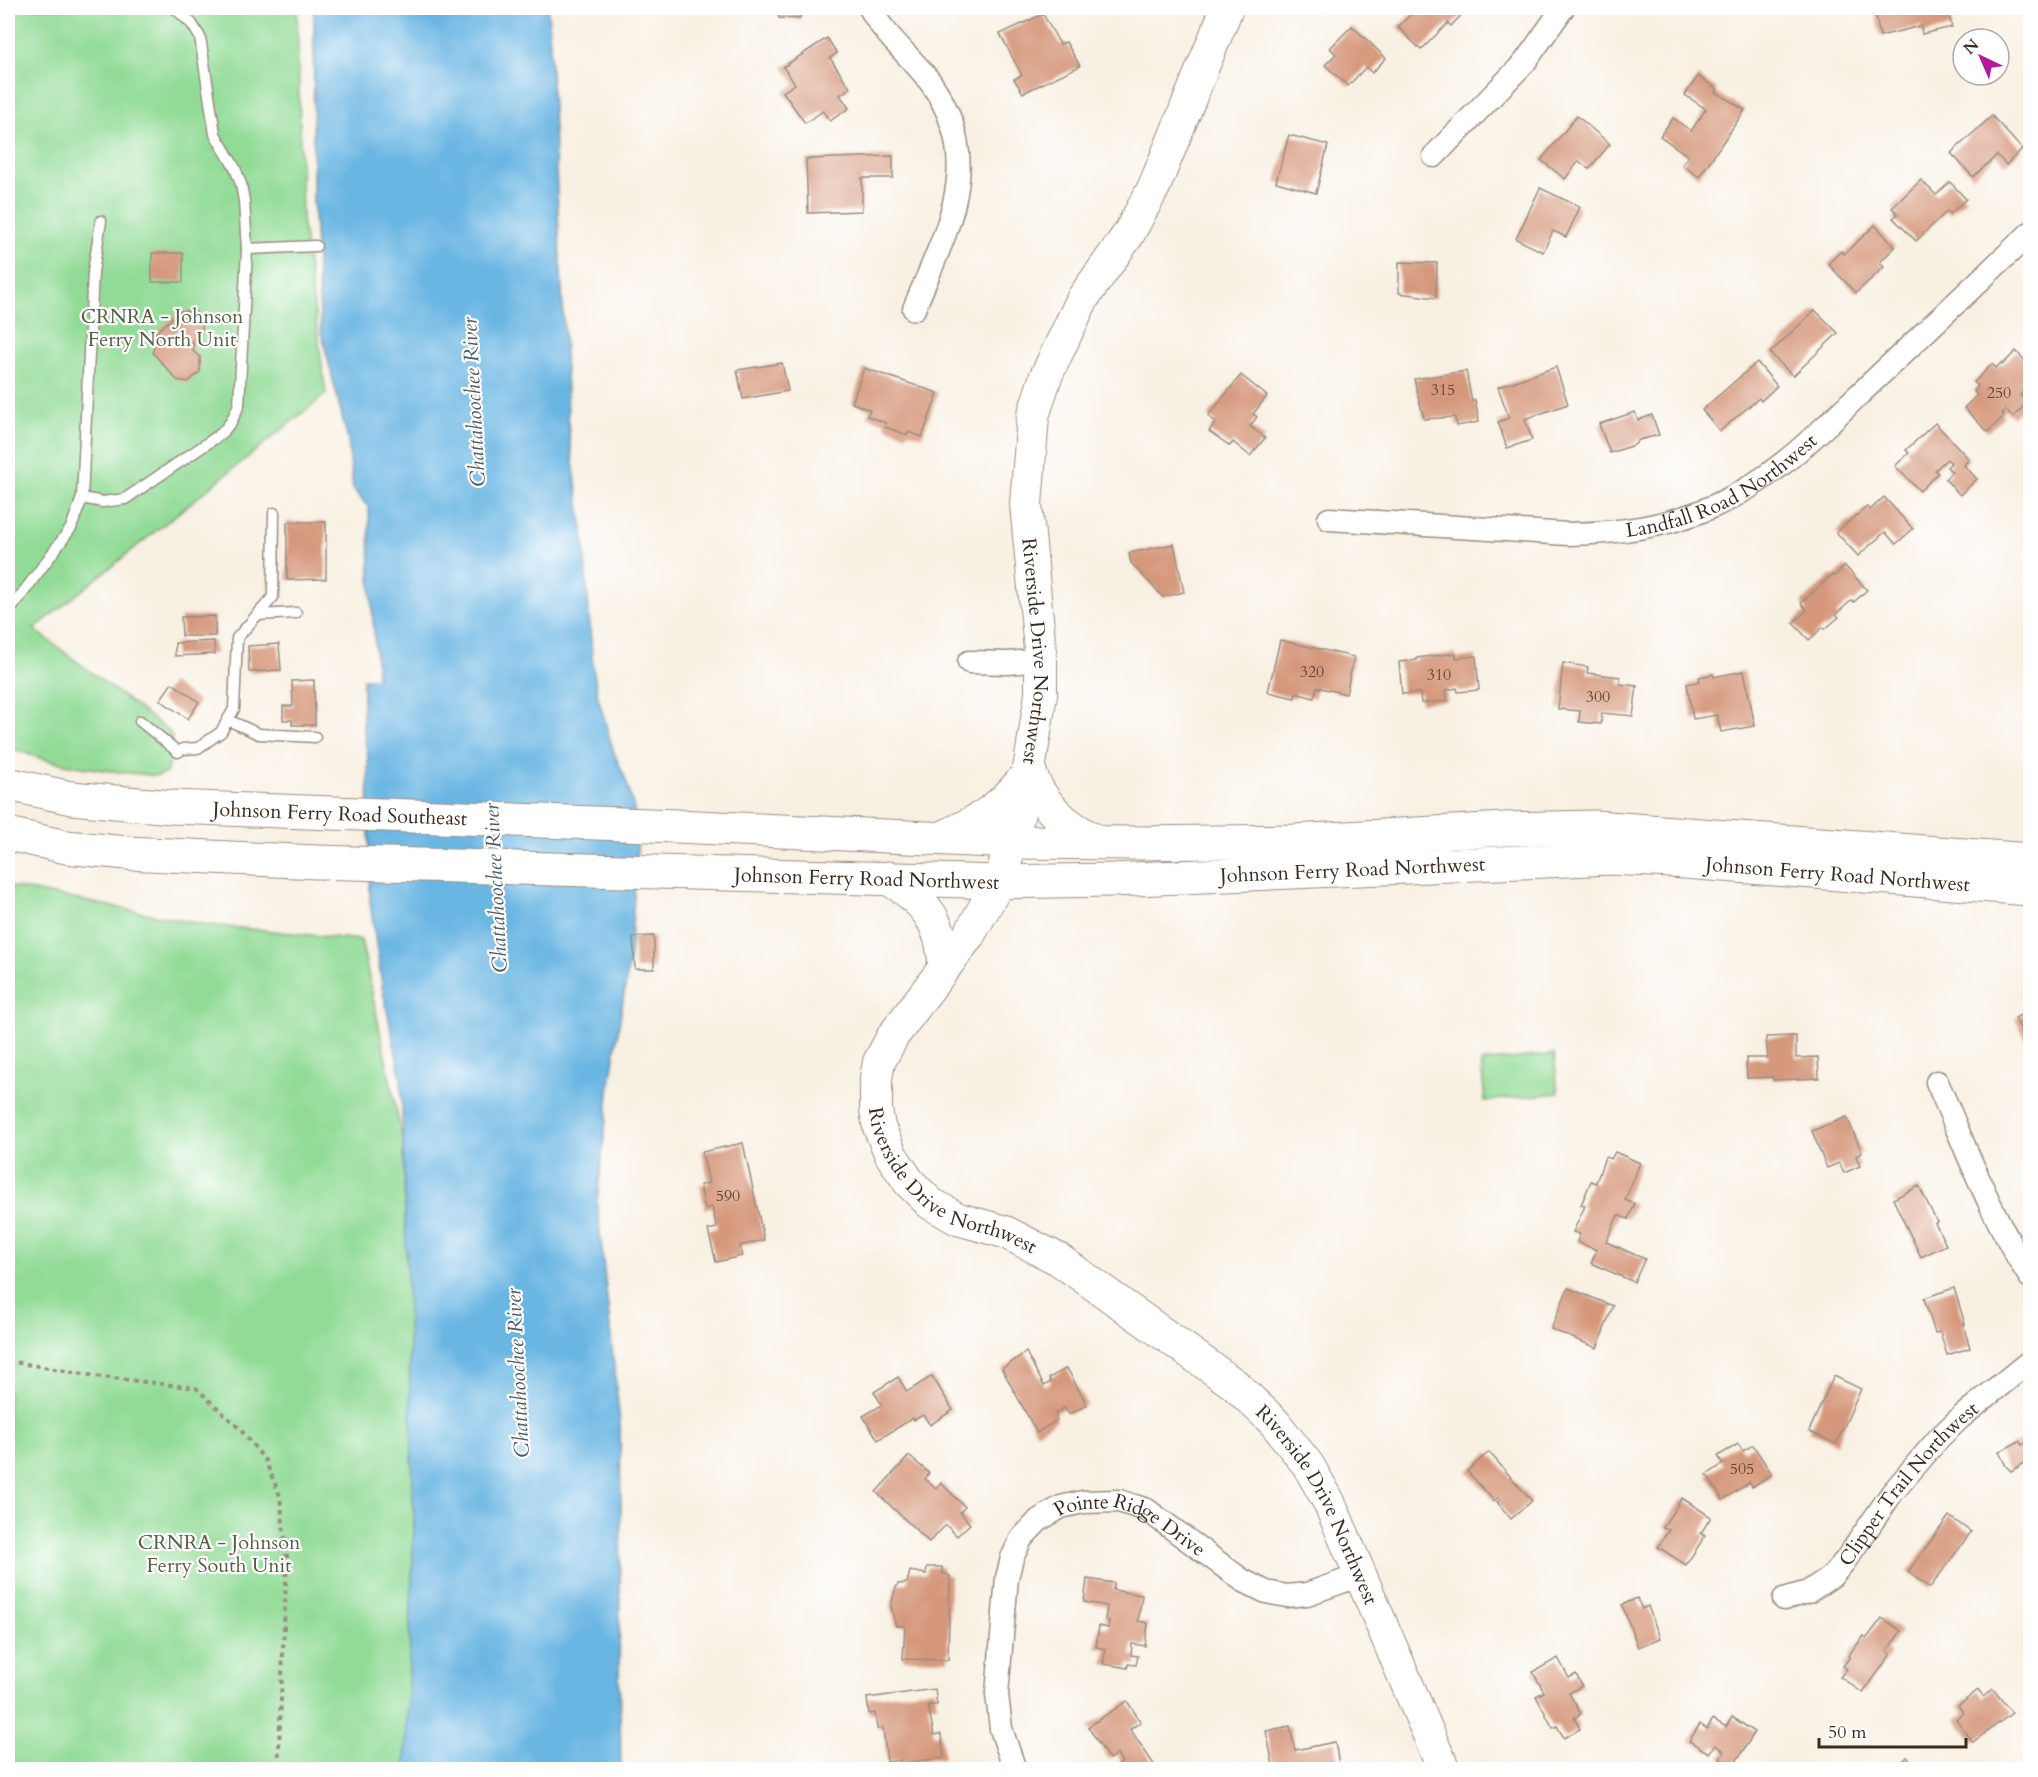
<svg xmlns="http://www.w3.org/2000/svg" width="2038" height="1777" font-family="Cardo,serif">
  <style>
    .green { fill: #92db96; stroke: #66825a; stroke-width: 1.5 }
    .water { fill: #6ab6e3; stroke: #527080; stroke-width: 1.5 }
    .building { fill: #d6987c }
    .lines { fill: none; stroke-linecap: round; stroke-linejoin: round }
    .lane-casing { stroke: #9a8d80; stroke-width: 13 }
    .street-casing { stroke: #9a8d80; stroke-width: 25 }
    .secondary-casing { stroke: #9a8d80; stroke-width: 34 }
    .primary-casing { stroke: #9a8d80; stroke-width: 35 }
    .path { stroke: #9a8d80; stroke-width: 4; stroke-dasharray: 4.5 4.5; stroke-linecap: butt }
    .lane { stroke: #fff; stroke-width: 10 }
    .street { stroke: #fff; stroke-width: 22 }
    .secondary { stroke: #fff; stroke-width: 32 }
    .primary { stroke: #fff; stroke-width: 33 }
    .labels { text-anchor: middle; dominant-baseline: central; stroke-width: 4.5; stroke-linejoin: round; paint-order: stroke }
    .number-label { font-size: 16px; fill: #624636 }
    .park-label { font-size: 20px; fill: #555f42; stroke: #fff }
    .street-label { font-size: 20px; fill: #3b2a1e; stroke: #fff }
    .water-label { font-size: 21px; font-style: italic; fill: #4b5b63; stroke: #fff }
  </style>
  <rect width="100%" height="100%" fill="#fff"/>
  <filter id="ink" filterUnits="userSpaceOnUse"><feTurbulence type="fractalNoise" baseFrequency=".0167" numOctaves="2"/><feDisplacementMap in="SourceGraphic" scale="12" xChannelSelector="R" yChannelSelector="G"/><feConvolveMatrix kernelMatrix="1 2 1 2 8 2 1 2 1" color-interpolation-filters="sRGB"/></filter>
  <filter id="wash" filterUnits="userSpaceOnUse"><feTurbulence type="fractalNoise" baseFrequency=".008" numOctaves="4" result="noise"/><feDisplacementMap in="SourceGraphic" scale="24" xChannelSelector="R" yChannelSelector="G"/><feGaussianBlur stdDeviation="1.35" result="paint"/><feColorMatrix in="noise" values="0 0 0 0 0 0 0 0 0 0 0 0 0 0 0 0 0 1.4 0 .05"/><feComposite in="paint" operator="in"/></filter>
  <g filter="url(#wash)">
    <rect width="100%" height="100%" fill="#f8f0e2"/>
    <g class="green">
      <path d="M8,8H297L302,219L326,394L34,629L171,733L174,753L166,773L157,776C106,770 55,768 8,746Z"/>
      <polygon points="8,886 201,924 361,940 425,1247 434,1769 8,1769"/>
      <polygon points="1554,1054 1558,1093 1485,1101 1481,1062"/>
    </g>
    <polygon class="water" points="314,8 548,8 569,434 583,531 593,668 598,697 614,753 626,780 634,809 638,838 630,955 610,1084 597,1202 620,1424 621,1515 619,1665 621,1769 405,1769 414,1525 401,1077 383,991 370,903 368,757 363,727 363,679 377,678 370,575 369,508 353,489 348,440 321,332 313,197"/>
    <g id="blocks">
      <g class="building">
        <polygon points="737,8 775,8 775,12 737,9"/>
        <polygon points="779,8 801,8 800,19 779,18"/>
        <polygon points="1417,8 1468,8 1451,26 1448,23 1421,50 1398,27"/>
        <polygon points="1874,8 1947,8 1952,27 1922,34 1921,26 1880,36"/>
        <polygon points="1043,14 1060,44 1066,42 1080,66 1023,93 1014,79 1022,75 1000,34"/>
        <polygon points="1352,26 1386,58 1372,73 1366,67 1348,86 1325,65 1336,54 1330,48"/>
        <polygon points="827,38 837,53 830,58 850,88 840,95 849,108 830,121 823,111 805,123 783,92 795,84 783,67"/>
        <polygon points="1698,76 1717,89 1715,92 1745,110 1699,177 1682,165 1688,156 1660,136 1673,118 1691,131 1706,109 1685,95"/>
        <polygon points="1577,116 1610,144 1589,169 1579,161 1565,179 1541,160"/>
        <polygon points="1992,116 2022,149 2006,165 1997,155 1973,177 1951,153"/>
        <polygon points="1289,135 1328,145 1316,193 1276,182"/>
        <polygon points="893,156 893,178 862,178 862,211 808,213 806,159"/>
        <polygon points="1921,180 1936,195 1950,182 1966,199 1950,214 1947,211 1916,241 1893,218 1898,214 1892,208"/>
        <polygon points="1540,188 1580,207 1566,237 1553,231 1543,252 1516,239"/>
        <polygon points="1875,225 1895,247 1880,262 1884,267 1856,293 1828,264 1841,251 1844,254"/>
        <rect x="152" y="253" width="31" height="29"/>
        <polygon points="1399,262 1437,263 1436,298 1399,293"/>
        <polygon points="1815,310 1838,333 1793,376 1770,353"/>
        <polygon points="180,311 195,311 202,321 202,332 193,340 193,351 200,357 200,372 188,382 177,380 153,353 154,334"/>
        <polygon points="2016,351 2030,366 2030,391 2028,394 2024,391 2020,395 2027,403 2013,417 2005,410 2002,414 2004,416 1988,432 1964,408 1977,395 1974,391 1978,386 1974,382 1992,364 1996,368 2001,363 2002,365"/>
        <polygon points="1757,362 1777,386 1761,401 1759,398 1720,431 1702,410"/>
        <polygon points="782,363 788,391 743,399 737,370"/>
        <polygon points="1556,367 1568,404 1525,419 1532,440 1507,448 1498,422 1509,418 1498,387"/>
        <polygon points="864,368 938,393 922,437 908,432 907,435 885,427 886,423 867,416 870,410 852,403"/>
        <polygon points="1466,371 1472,401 1475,400 1479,422 1457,426 1455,417 1424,419 1414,379"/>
        <polygon points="1241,375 1267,396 1253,414 1257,417 1250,426 1265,438 1250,456 1233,442 1230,446 1209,431 1216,422 1208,416"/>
        <polygon points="1635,412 1638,420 1652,415 1659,435 1639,440 1634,445 1610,453 1599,424"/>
        <polygon points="1935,423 1969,459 1964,465 1977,479 1960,495 1945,479 1952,472 1947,467 1951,463 1947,459 1935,470 1938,473 1920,491 1895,466 1909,453 1906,450"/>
        <polygon points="1884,497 1913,529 1896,544 1885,532 1858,556 1836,532 1867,507 1870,510"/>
        <polygon points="287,522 326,522 326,579 287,580"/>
        <polygon points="1174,544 1184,592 1163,597 1131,563 1129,553"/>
        <polygon points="1845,566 1867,590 1854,602 1852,600 1836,614 1839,617 1825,629 1823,627 1809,640 1793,623 1807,610 1801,603 1832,575 1834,576"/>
        <polygon points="215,616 215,636 182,636 181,617"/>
        <polygon points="1280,640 1354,657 1346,694 1317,687 1314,698 1296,693 1295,698 1268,692"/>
        <polygon points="214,641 215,654 175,656 175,643"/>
        <polygon points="279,644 281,670 249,672 248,646"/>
        <polygon points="1456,653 1456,658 1476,656 1479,690 1458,692 1457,688 1446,690 1447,701 1421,703 1420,693 1402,694 1399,662 1417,660 1417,658"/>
        <polygon points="1563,663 1588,667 1587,673 1620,677 1620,684 1637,686 1633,716 1602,713 1601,724 1579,722 1580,711 1558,709"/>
        <polygon points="1744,671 1755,726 1721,732 1717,715 1693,719 1687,684 1700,681 1699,677 1713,674 1714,677"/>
        <polygon points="314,680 315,725 292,725 292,720 283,720 283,706 293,706 292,681"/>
        <polygon points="172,683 199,702 188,719 160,700"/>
        <polygon points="654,936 654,969 635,969 633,937"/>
        <polygon points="2030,1009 2030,1047 2015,1018"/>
        <polygon points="1796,1036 1796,1058 1818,1057 1819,1078 1773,1080 1773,1077 1747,1078 1746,1058 1768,1058 1766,1037"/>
        <polygon points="1847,1117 1862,1153 1856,1156 1860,1166 1844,1173 1839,1163 1827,1168 1812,1131"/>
        <polygon points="743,1143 764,1240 740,1246 742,1256 716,1262 708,1230 717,1228 712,1207 705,1209 700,1185 709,1183 702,1152"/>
        <polygon points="1615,1152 1640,1163 1625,1200 1635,1204 1628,1219 1618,1215 1606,1242 1645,1259 1634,1282 1591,1263 1597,1250 1577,1242 1580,1234 1573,1232 1585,1206 1581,1205 1591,1181 1596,1183 1605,1157 1611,1159"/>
        <polygon points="1919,1186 1937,1222 1935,1223 1946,1245 1921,1257 1893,1199"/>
        <polygon points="1568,1288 1613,1306 1597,1348 1551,1329"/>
        <polygon points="1954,1288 1965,1324 1963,1324 1970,1348 1947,1355 1940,1332 1935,1333 1924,1298"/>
        <polygon points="1026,1352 1044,1386 1051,1382 1049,1378 1067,1368 1087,1405 1069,1414 1064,1408 1055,1414 1057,1420 1037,1433 1002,1369"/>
        <polygon points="932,1376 953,1410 930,1425 923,1415 914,1420 913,1418 878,1440 863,1416 882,1405 874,1392 898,1377 907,1392"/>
        <polygon points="1834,1376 1861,1389 1836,1444 1809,1431"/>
        <polygon points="2019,1441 2022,1445 2030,1441 2030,1448 2026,1451 2030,1460 2011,1471 2006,1466 1999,1452"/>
        <polygon points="1738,1444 1743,1451 1753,1445 1772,1474 1752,1487 1750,1482 1723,1500 1707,1475 1723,1464 1718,1456"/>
        <polygon points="1489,1452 1532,1501 1511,1519 1497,1502 1501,1499 1499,1497 1494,1501 1467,1471"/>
        <polygon points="909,1456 929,1473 925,1479 936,1489 941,1483 965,1507 960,1512 970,1524 957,1536 946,1525 929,1542 876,1492"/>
        <polygon points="1682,1498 1711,1517 1701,1533 1705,1536 1686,1565 1658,1547 1669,1530 1663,1527"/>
        <polygon points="1949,1516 1971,1532 1930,1588 1908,1572"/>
        <polygon points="927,1567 942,1567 943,1573 950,1576 948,1660 903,1659 905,1626 896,1626 891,1606 895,1590 898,1584 907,1583 910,1571 926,1574"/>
        <polygon points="1087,1579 1114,1583 1113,1590 1142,1595 1138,1621 1148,1623 1145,1646 1132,1644 1131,1655 1138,1656 1136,1665 1128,1664 1128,1668 1103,1664 1106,1649 1096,1647 1099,1626 1108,1628 1109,1621 1105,1620 1107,1606 1084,1602"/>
        <polygon points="1637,1598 1642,1609 1648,1606 1660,1638 1638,1647 1622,1605"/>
        <polygon points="1882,1618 1901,1631 1887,1651 1891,1654 1863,1693 1840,1677 1847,1669 1843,1666 1850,1657 1848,1656 1864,1636 1867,1638"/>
        <polygon points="1558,1658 1569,1678 1576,1674 1582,1686 1569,1693 1581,1714 1574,1718 1580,1729 1564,1738 1557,1726 1553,1728 1536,1696 1544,1692 1533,1672"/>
        <polygon points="935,1689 937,1705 928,1705 934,1735 941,1734 944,1758 900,1763 900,1760 887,1762 883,1728 877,1729 875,1713 869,1714 867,1698"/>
        <polygon points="1993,1689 2012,1713 1973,1742 1956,1719 1964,1713 1958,1706 1978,1690 1983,1697"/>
        <polygon points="1127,1701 1141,1722 1130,1729 1157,1769 1155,1770 1121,1770 1118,1765 1122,1762 1117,1754 1109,1759 1088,1727"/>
        <polygon points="1732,1717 1755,1732 1733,1766 1720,1758 1724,1751 1715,1745 1709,1753 1689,1741 1700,1724 1707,1729 1713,1719 1726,1727"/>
        <polygon points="1290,1726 1295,1750 1335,1742 1340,1770 1274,1770 1266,1731"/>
        <polygon points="1907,1757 1920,1770 1894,1770"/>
      </g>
    </g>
  </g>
  <g filter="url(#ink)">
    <use href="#blocks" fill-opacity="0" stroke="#9a8d80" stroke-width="1.5"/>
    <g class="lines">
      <defs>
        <g id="lane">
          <polyline points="101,221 93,272 82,498 103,502 125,499 221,434 231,422 239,405 247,249 244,201 241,184 235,168 215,134 200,37 192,24 175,8"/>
          <polyline points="247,249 316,246"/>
          <polyline points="8,613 71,528 82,498"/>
          <polyline points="257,615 296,613"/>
          <polyline points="228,720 259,734 315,737"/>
          <polyline points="140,721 178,752 183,749 198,748 221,732 234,709 237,638 273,597 274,513"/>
        </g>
        <g id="street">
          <path d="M870,8C885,37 912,57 931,83C987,163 946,230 914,309"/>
          <polyline points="1434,156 1525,62 1563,8"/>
          <path id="s1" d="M1329,519L1568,534C1619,533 1667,527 1714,506C1774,480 1821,430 1868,386C1922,335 1976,284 2030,233"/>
          <polyline points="969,662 1008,663 1041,660"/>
          <path d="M1937,1082C1966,1148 1991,1217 2030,1277"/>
          <path id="s2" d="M1784,1599L1808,1592L1832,1576L1845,1561L1892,1493L1939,1438L1960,1418L2030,1361"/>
          <path id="s3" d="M1015,1770L1001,1729L997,1694L1007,1578L1012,1558L1021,1539L1039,1520L1061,1507L1083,1502L1119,1501L1147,1510L1242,1580L1266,1592L1287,1596L1307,1594L1361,1575"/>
        </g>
        <g id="secondary">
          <path id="s4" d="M1227,8L1154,187L1128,235L1083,298L1046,376L1033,416L1026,504L1041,660V694L1029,770L1012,842L999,882L969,935L893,1036L879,1062L876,1078V1110L879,1127L891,1155L909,1182L930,1203L958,1219L1005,1232L1058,1259L1234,1384L1274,1422L1308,1465L1329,1502L1444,1770"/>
        </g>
        <g id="primary">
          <path d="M1029,770C1040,805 1066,827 1098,842"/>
          <path id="s5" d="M8,784L71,798L172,807L676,826L1012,842L1137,843L1294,841L1505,829L1595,827L2030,860"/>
          <path id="s6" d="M8,834L66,847L127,853L190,856L317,862L999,882L1112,880L1611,858L1672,861L2030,889"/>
          <path d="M944,837C985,818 1001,808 1029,773"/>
          <path d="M888,878C925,900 942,922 945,966"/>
        </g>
      </defs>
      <use href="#lane" class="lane-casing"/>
      <use href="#street" class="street-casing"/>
      <use href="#secondary" class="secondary-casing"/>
      <use href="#primary" class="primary-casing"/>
      <polyline class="path" points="8,1361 95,1376 196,1388 240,1429 265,1460 280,1496 287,1557 278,1770"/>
      <use href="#lane" class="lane"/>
      <use href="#street" class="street"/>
      <use href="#secondary" class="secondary"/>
      <use href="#primary" class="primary"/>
    </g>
  </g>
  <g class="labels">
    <g class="number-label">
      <text x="1443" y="390">315</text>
      <text x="1999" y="393">250</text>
      <text x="1312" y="672">320</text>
      <text x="1439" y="675">310</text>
      <text x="1598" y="697">300</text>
      <text x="728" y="1196">590</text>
      <text x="1742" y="1469">505</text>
    </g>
    <g class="park-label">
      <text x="162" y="316">CRNRA - Johnson<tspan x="162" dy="23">Ferry North Unit</tspan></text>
      <text x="219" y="1542">CRNRA - Johnson<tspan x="219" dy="23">Ferry South Unit</tspan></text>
    </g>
    <g class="street-label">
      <text stroke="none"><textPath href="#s1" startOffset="404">Landfall Road Northwest</textPath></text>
      <text stroke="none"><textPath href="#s4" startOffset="690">Riverside Drive Northwest</textPath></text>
      <text stroke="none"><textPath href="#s5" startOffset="334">Johnson Ferry Road Southeast</textPath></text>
      <text stroke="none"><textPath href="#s6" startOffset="1347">Johnson Ferry Road Northwest</textPath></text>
      <text stroke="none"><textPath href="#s6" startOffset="1833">Johnson Ferry Road Northwest</textPath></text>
      <text stroke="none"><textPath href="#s6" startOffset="861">Johnson Ferry Road Northwest</textPath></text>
      <text stroke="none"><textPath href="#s4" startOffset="1302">Riverside Drive Northwest</textPath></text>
      <text stroke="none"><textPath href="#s2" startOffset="174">Clipper Trail Northwest</textPath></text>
      <text stroke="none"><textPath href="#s4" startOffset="1806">Riverside Drive Northwest</textPath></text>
      <text stroke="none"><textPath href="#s3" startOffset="364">Pointe Ridge Drive</textPath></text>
    </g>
    <g class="water-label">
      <text transform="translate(474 402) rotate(-93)">Chattahoochee River</text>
      <text transform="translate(496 888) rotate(-93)">Chattahoochee River</text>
      <text transform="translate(518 1373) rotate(-93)">Chattahoochee River</text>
    </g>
  </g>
  <rect width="2038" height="1777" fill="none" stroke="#fff" stroke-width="30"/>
  <g transform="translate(1981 57) rotate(316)"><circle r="28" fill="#ffffff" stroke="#b1aaa5" stroke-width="1.5"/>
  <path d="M0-4.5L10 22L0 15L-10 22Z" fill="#b5179e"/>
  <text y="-9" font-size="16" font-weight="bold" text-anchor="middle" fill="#3b2a1e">N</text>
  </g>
  <path d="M1819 1738v9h147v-9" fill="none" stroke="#3b2a1e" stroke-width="3"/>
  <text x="1828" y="1738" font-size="18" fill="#3b2a1e" stroke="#ffffff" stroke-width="4.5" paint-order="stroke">50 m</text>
</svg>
